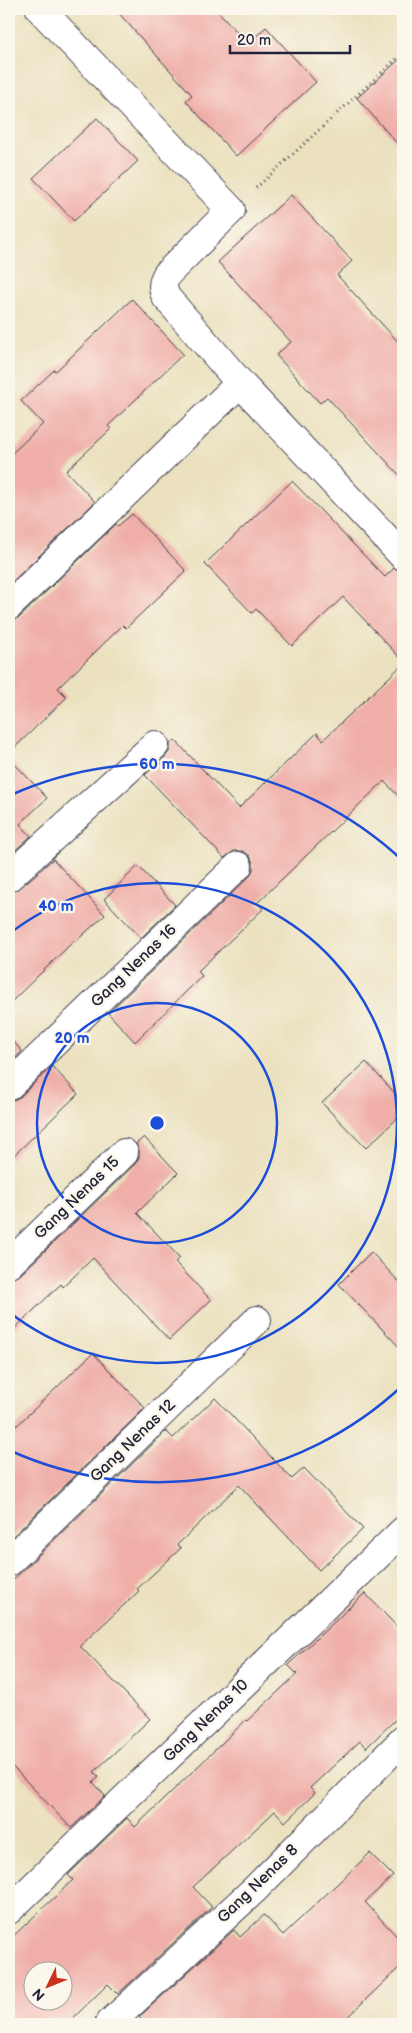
<svg xmlns="http://www.w3.org/2000/svg" width="412" height="2033" font-family="'Balsamiq Sans',sans-serif">
  <style>
    .building { fill: #efafa8; fill-rule: evenodd }
    .lines { fill: none; stroke-linecap: round; stroke-linejoin: round }
    .minor-casing { stroke: #403f4f; stroke-width: 30 }
    .path { stroke: #403f4f; stroke-width: 3; stroke-dasharray: 1 4; stroke-linecap: butt }
    .minor { stroke: #fff; stroke-width: 28 }
    .ring { fill: none; stroke: #1d4ed8; stroke-width: 2.5 }
    .labels { text-anchor: middle; dominant-baseline: central; stroke-width: 5; stroke-linejoin: round; paint-order: stroke }
    .street-label { font-size: 16px; fill: #22223b; stroke: #fbf7ec }
    .centre { fill: #1d4ed8; stroke: #fbf7ec; stroke-width: 2.5 }
    .ring-label { font-size: 15px; text-anchor: middle; font-weight: bold; fill: #1d4ed8; stroke: #fbf7ec; stroke-width: 5; stroke-linejoin: round; paint-order: stroke }
  </style>
  <rect width="100%" height="100%" fill="#fbf7ec"/>
  <filter id="ink" filterUnits="userSpaceOnUse"><feTurbulence type="fractalNoise" baseFrequency=".02" numOctaves="2"/><feDisplacementMap in="SourceGraphic" scale="10" xChannelSelector="R" yChannelSelector="G"/><feConvolveMatrix kernelMatrix="1 2 1 2 8 2 1 2 1" color-interpolation-filters="sRGB"/></filter>
  <filter id="wash" filterUnits="userSpaceOnUse"><feTurbulence type="fractalNoise" baseFrequency=".0096" numOctaves="4" result="noise"/><feDisplacementMap in="SourceGraphic" scale="20" xChannelSelector="R" yChannelSelector="G"/><feGaussianBlur stdDeviation="1.12" result="paint"/><feColorMatrix in="noise" values="0 0 0 0 0 0 0 0 0 0 0 0 0 0 0 0 0 1.4 0 .05"/><feComposite in="paint" operator="in"/></filter>
  <g filter="url(#wash)">
    <rect width="100%" height="100%" fill="#ebe1bf"/>
    <g id="blocks">
      <g class="building">
        <polygon points="115,9 216,9 248,44 266,27 316,82 236,156 186,101 192,95"/>
        <polygon points="403,56 403,150 357,98"/>
        <polygon points="97,118 138,161 74,221 33,178"/>
        <polygon points="291,195 352,261 337,275 403,347 403,479 327,397 320,403 276,355 291,342 218,262"/>
        <polygon points="132,299 183,354 108,426 111,429 66,471 95,502 9,585 9,456 43,424 21,401 54,370 56,371"/>
        <polygon points="292,481 385,577 394,568 403,571 403,661 343,597 292,646 256,609 252,613 205,564"/>
        <polygon points="132,514 186,571 126,628 123,625 58,688 67,697 9,753 9,621 20,617 116,524 118,526"/>
        <polygon points="403,664 403,801 384,781 257,903 263,909 198,971 202,976 135,1042 108,1013 249,877 253,870 253,863 250,856 243,851 234,851 224,858 145,775 166,756 170,750 170,744 175,740 239,808 317,733 323,740"/>
        <polygon points="9,758 47,798 20,824 31,836 9,856"/>
        <polygon points="53,859 105,915 76,941 75,940 9,1004 9,892 19,889"/>
        <polygon points="138,866 175,905 141,938 104,899"/>
        <polygon points="9,1037 22,1051 9,1065"/>
        <polygon points="366,1062 403,1102 403,1113 366,1148 322,1103"/>
        <polygon points="52,1066 78,1094 9,1160 9,1101 20,1097"/>
        <polygon points="144,1137 178,1173 137,1213 180,1258 175,1262 211,1300 169,1340 93,1258 63,1287 61,1284 9,1334 9,1279 20,1275 135,1164 139,1157 139,1150 136,1144"/>
        <polygon points="371,1252 403,1286 403,1351 339,1284"/>
        <polygon points="93,1353 145,1408 9,1540 9,1433"/>
        <polygon points="215,1398 292,1479 304,1468 363,1529 319,1570 239,1485 177,1545 181,1548 137,1589 139,1591 80,1646 150,1719 94,1772 99,1777 93,1782 105,1796 71,1828 9,1763 9,1584 166,1431 173,1438"/>
        <path d="M365,1593L403,1633V1712L366,1748L360,1741L310,1788L315,1793L285,1822L275,1811L193,1887L212,1907L118,1994L108,1984L67,2024H9V1940L73,1880L68,1875L127,1818L135,1827L246,1720L247,1721L297,1674L288,1665ZM32,1970H62V2000H32Z"/>
        <polygon points="370,1853 393,1876 365,1902 403,1943 403,1964 340,2024 146,2024 139,2017 234,1930 240,1937 264,1915 283,1935"/>
      </g>
    </g>
  </g>
  <g filter="url(#ink)">
    <use href="#blocks" fill-opacity="0" stroke="#403f4f" stroke-width="1"/>
    <g class="lines">
      <defs>
        <g id="minor">
          <path d="M40,9L231,210L167,274C162,283 162,288 166,297L240,383"/>
          <polyline points="9,606 240,383 403,556"/>
          <polyline points="9,877 155,745"/>
          <polyline points="9,1086 238,866"/>
          <polyline points="9,1264 124,1153"/>
          <polyline points="9,1562 257,1320"/>
          <polyline points="9,1910 403,1531"/>
          <polyline points="109,2024 255,1889 403,1740"/>
        </g>
      </defs>
      <use href="#minor" class="minor-casing"/>
      <polyline class="path" points="256,188 403,53"/>
      <use href="#minor" class="minor"/>
    </g>
  </g>
  <g class="ring">
    <circle cx="157" cy="1123" r="120"/>
    <path d="M9 934A240 240 0 1 1 9 1312"/>
    <path d="M402 1386A359 359 0 0 1 11 1451M11 795A359 359 0 0 1 402 860"/>
  </g>
  <g class="labels">
    <g class="street-label">
      <text transform="translate(134 966) rotate(-44)">Gang Nenas 16</text>
      <text transform="translate(77 1198) rotate(-44)">Gang Nenas 15</text>
      <text transform="translate(133 1441) rotate(-44)">Gang Nenas 12</text>
      <text transform="translate(206 1721) rotate(-44)">Gang Nenas 10</text>
      <text transform="translate(258 1884) rotate(-44)">Gang Nenas 8</text>
    </g>
  </g>
  <circle cx="157" cy="1123" r="8" class="centre"/>
  <g class="ring-label">
    <text x="157" y="769">60 m</text>
    <text x="56" y="911">40 m</text>
    <text x="72" y="1043">20 m</text>
  </g>
  <rect width="412" height="2033" fill="none" stroke="#fbf7ec" stroke-width="30"/>
  <g transform="translate(48 1986) rotate(227)"><circle r="24" fill="#fbf7ec" stroke="#a4a2a5"/>
  <path d="M0-4L9 19L0 12L-9 19Z" fill="#c8321e"/>
  <text y="-8" font-size="14" font-weight="bold" text-anchor="middle" fill="#22223b">N</text>
  </g>
  <path d="M230 45v8h120v-8" fill="none" stroke="#22223b" stroke-width="2.5"/>
  <text x="237" y="45" font-size="15" fill="#22223b" stroke="#fbf7ec" stroke-width="4" paint-order="stroke">20 m</text>
</svg>
